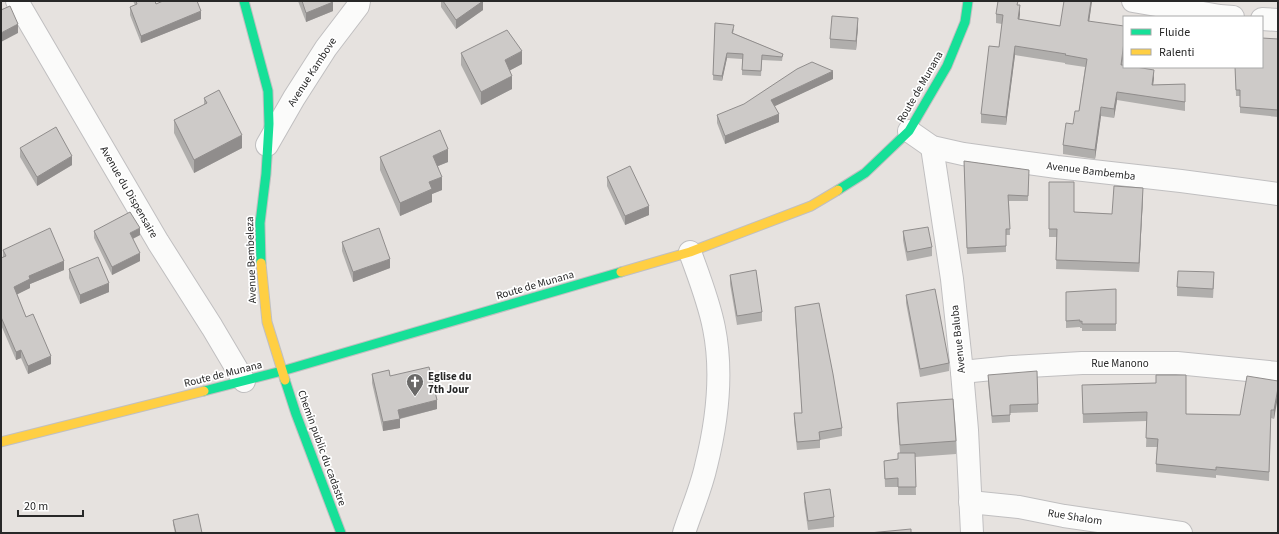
<svg xmlns="http://www.w3.org/2000/svg" width="1279" height="534" font-family="'Source Sans 3',sans-serif">
  <style>
    .lines { fill: none; stroke-linecap: round; stroke-linejoin: round }
    .street-casing { stroke: #c0bfc0; stroke-width: 24 }
    .fast-casing { stroke: #c0bfc0; stroke-width: 11 }
    .slow-casing { stroke: #c0bfc0; stroke-width: 11 }
    .street { stroke: #fbfbfa; stroke-width: 22 }
    .fast { stroke: #16e098; stroke-width: 9 }
    .slow { stroke: #ffcf43; stroke-width: 9 }
    .wall { fill: #b0aeac }
    .shaded-wall { fill: #908d8c }
    .building { fill: #cdcac8; stroke: #908d8c }
    .labels { text-anchor: middle; dominant-baseline: central; stroke-width: 3.5; stroke-linejoin: round; paint-order: stroke }
    .street-label { font-size: 11px; fill: #282828; stroke: #fff }
    .poi-label { font-size: 11px; font-weight: bold; fill: #282828; stroke: #fff; text-anchor: start }
  </style>
  <rect width="100%" height="100%" fill="#e6e2df"/>
  <g class="lines">
    <defs>
      <g id="street">
        <polyline points="17,1 158,242 212,327 244,381"/>
        <polyline points="1133,1 1220,16 1233,17"/>
        <polyline points="1262,19 1278,20"/>
        <polyline points="909,131 932,147 963,154 1057,167 1181,181 1278,194"/>
        <polyline points="267,145 294,98 326,48 358,6 359,1"/>
        <polyline points="932,147 952,279 962,372 967,430 972,533"/>
        <polyline points="962,372 1012,367 1082,363 1177,363 1278,373"/>
        <polyline points="970,502 1019,507 1064,516 1181,533"/>
        <path d="M684,533C691,511 701,489 706,466C717,422 723,373 714,328C709,302 699,277 690,252"/>
      </g>
      <g id="fast">
        <polyline points="244,1 268,91 269,124 266,174 260,223 261,263"/>
        <polyline points="838,190 865,173 909,131 947,66 965,22 968,1"/>
        <polyline points="285,380 296,414 341,533"/>
        <polyline points="204,391 282,371 621,272"/>
      </g>
      <g id="slow">
        <polyline points="261,263 267,322 285,380"/>
        <polyline points="621,272 690,252 811,206 838,190"/>
        <polyline points="1,442 204,391"/>
      </g>
    </defs>
    <use href="#street" class="street-casing"/>
    <use href="#fast" class="fast-casing"/>
    <use href="#slow" class="slow-casing"/>
    <use href="#street" class="street"/>
    <use href="#fast" class="fast"/>
    <use href="#slow" class="slow"/>
  </g>
  <g class="wall">
    <polygon points="133,1 155,1 156,4 201,19 141,43 130,15 130,7 135,5"/>
    <polygon points="298,1 332,1 333,11 306,22"/>
    <polygon points="441,1 483,1 483,10 456,29 441,7"/>
    <polygon points="1092,1 1089,21 1122,65 1154,78 1153,85 1185,84 1185,111 1117,100 1114,118 1101,116 1095,159 1063,154 1063,145 1073,124 1079,111 1085,67 1065,64 1065,63 1015,55 1006,125 981,123 981,114 999,47 1002,24 996,23 996,14 1019,5 1020,14 1019,20 1060,26"/>
    <polygon points="715,23 734,29 733,33 783,54 782,61 762,60 761,76 742,75 742,59 727,58 722,81 713,80"/>
    <polygon points="858,27 856,50 830,48 830,39"/>
    <polygon points="1278,39 1278,117 1240,113 1240,96 1236,96 1235,67"/>
    <polygon points="461,53 522,64 510,70 512,89 481,105 461,65"/>
    <polygon points="833,79 774,106 779,122 725,144 717,123 717,115"/>
    <polygon points="204,98 242,148 194,173 174,133 174,120 204,105"/>
    <polygon points="20,148 72,165 37,186 20,157"/>
    <polygon points="380,157 448,162 438,166 442,190 432,194 432,202 400,216 380,170"/>
    <polygon points="964,161 1029,170 1028,201 1009,201 1010,235 1006,235 1006,252 967,254"/>
    <polygon points="607,177 649,215 625,225 607,186"/>
    <polygon points="1049,182 1074,212 1112,214 1143,197 1139,272 1056,269 1057,237 1049,237"/>
    <polygon points="94,231 140,235 133,239 140,261 112,275 94,238"/>
    <polygon points="903,231 932,247 932,256 907,261 903,240"/>
    <polygon points="342,242 390,268 353,282 342,251"/>
    <polygon points="3,250 64,270 30,284 30,288 17,294 26,317 51,364 28,374 21,358 16,360 1,325 1,258 3,257"/>
    <polygon points="69,269 109,292 80,304 69,278"/>
    <polygon points="730,275 762,312 762,321 737,325 730,284"/>
    <polygon points="1214,282 1213,298 1177,296 1177,287"/>
    <polygon points="1116,289 1116,331 1082,331 1082,328 1080,328 1080,327 1066,328 1066,292"/>
    <polygon points="906,295 949,363 949,371 920,377 906,303"/>
    <polygon points="795,307 842,428 842,436 820,440 820,448 797,450 794,421 794,413 802,413 795,315"/>
    <polygon points="372,374 390,376 437,409 400,419 400,428 383,431 372,383"/>
    <polygon points="988,375 1038,404 1038,412 1010,413 1010,422 992,423 988,382"/>
    <polygon points="1278,381 1274,419 1271,418 1269,481 1216,475 1216,478 1156,472 1156,464 1157,447 1146,447 1147,421 1083,423 1082,385 1186,414 1240,415"/>
    <polygon points="897,403 956,441 956,454 915,457 916,495 898,495 898,487 885,487 884,461 898,459 900,453 897,416"/>
    <polygon points="804,493 834,517 834,527 808,530 804,502"/>
    <polygon points="173,520 202,533 175,533 173,524"/>
  </g>
  <g class="shaded-wall">
    <polygon points="483,1 483,10 456,29 456,20"/>
    <polygon points="1091,1 1092,1 1088,30 1088,21"/>
    <polygon points="333,2 333,11 306,22 306,13"/>
    <polygon points="1020,5 1020,14 1018,28 1018,19"/>
    <polygon points="201,11 201,19 141,43 141,36"/>
    <polygon points="858,18 858,27 856,50 856,41"/>
    <polygon points="18,24 18,33 1,42 1,33"/>
    <polygon points="1124,42 1124,51 1121,74 1121,65"/>
    <polygon points="1015,46 1015,55 1006,125 1006,117"/>
    <polygon points="522,51 522,64 505,73 505,60"/>
    <polygon points="727,53 727,58 722,81 722,76"/>
    <polygon points="1154,70 1154,78 1152,93 1152,85"/>
    <polygon points="833,71 833,79 771,108 771,100"/>
    <polygon points="512,76 512,89 481,105 481,92"/>
    <polygon points="1117,92 1117,100 1114,118 1114,109"/>
    <polygon points="1101,107 1101,116 1095,159 1095,150"/>
    <polygon points="779,114 779,122 725,144 725,136"/>
    <polygon points="242,135 242,148 194,173 194,160"/>
    <polygon points="448,149 448,162 433,168 433,156"/>
    <polygon points="72,156 72,165 37,186 37,177"/>
    <polygon points="442,177 442,190 432,194 432,202 400,216 400,203 429,182"/>
    <polygon points="1143,188 1143,197 1139,272 1139,263"/>
    <polygon points="649,206 649,215 625,225 625,216"/>
    <polygon points="140,228 140,235 130,240 130,233"/>
    <polygon points="140,253 140,261 112,275 112,267"/>
    <polygon points="390,259 390,268 353,282 353,272"/>
    <polygon points="64,261 64,270 30,284 30,288 14,296 14,287 29,276"/>
    <polygon points="109,283 109,292 80,304 80,295"/>
    <polygon points="21,350 21,358 16,360 16,352"/>
    <polygon points="51,356 51,364 28,374 28,366"/>
    <polygon points="1278,388 1278,397 1274,419 1274,410"/>
    <polygon points="437,400 437,409 398,419 398,410"/>
    <polygon points="400,419 400,428 383,431 383,422"/>
  </g>
  <g class="building">
    <polygon points="136,1 155,1 156,4 163,1 197,1 201,11 141,36 130,7 137,4"/>
    <polygon points="302,1 332,1 333,2 306,13"/>
    <polygon points="443,1 483,1 456,20"/>
    <polygon points="998,1 1018,1 1017,5 1020,5 1018,19 1060,26 1064,1 1091,1 1088,21 1124,26 1124,42 1121,65 1124,65 1124,67 1136,67 1154,70 1152,85 1185,84 1185,102 1117,92 1114,109 1101,107 1095,150 1063,145 1066,123 1073,124 1075,111 1079,111 1087,59 1065,55 1066,54 1015,46 1006,117 981,114 989,46 999,47 1003,15 996,14"/>
    <polygon points="10,6 18,24 1,33 1,10"/>
    <polygon points="832,16 858,18 856,41 830,39"/>
    <polygon points="715,23 734,25 732,33 783,54 782,57 762,55 761,71 742,70 743,54 727,53 722,76 713,75"/>
    <polygon points="507,30 522,51 505,60 512,76 481,92 461,53"/>
    <polygon points="1262,38 1278,39 1278,110 1240,107 1240,90 1236,90 1235,67 1262,67"/>
    <polygon points="812,62 833,71 771,100 779,114 725,136 717,115 744,104 797,69"/>
    <polygon points="219,90 242,135 194,160 174,120 207,103 204,98"/>
    <polygon points="56,127 72,156 37,177 20,148"/>
    <polygon points="440,130 448,149 433,156 442,177 429,182 432,189 400,203 380,157"/>
    <polygon points="964,161 1029,170 1028,196 1008,195 1010,229 1006,229 1006,246 967,248"/>
    <polygon points="630,166 649,206 625,216 607,177"/>
    <polygon points="1049,182 1074,182 1074,212 1112,214 1114,186 1143,188 1139,263 1056,260 1057,229 1049,229"/>
    <polygon points="130,212 140,228 130,233 140,253 112,267 94,231"/>
    <polygon points="928,227 932,247 907,252 903,231"/>
    <polygon points="50,228 64,261 29,276 30,279 14,287 26,317 33,314 51,356 28,366 21,350 16,352 1,317 1,258 6,256 3,250"/>
    <polygon points="379,228 390,259 353,272 342,242"/>
    <polygon points="98,257 109,283 80,295 69,269"/>
    <polygon points="756,270 762,312 737,316 730,275"/>
    <polygon points="1178,271 1214,272 1213,289 1177,287"/>
    <polygon points="935,289 949,363 920,369 906,295"/>
    <polygon points="1116,289 1116,324 1082,324 1082,321 1080,322 1080,320 1066,321 1066,292"/>
    <polygon points="819,303 833,374 842,428 819,432 820,440 797,442 794,413 802,413 795,307"/>
    <polygon points="429,367 437,400 398,410 400,419 383,422 372,374 389,370 390,376"/>
    <polygon points="1037,371 1038,404 1010,405 1010,415 992,416 988,375"/>
    <polygon points="1156,375 1186,375 1186,414 1240,415 1247,376 1278,381 1278,388 1274,410 1271,410 1269,472 1216,467 1216,470 1156,464 1158,439 1146,438 1147,412 1083,414 1082,385 1156,383"/>
    <polygon points="953,399 956,441 900,445 897,403"/>
    <polygon points="898,453 915,453 916,487 898,487 898,478 885,479 884,461 898,459"/>
    <polygon points="830,489 834,517 808,521 804,493"/>
    <polygon points="198,514 202,533 176,533 173,520"/>
    <polygon points="911,529 911,533 869,533"/>
  </g>
  <defs>
    <symbol id="church-pin" viewBox="-11 -11 22 30"><path d="M0 17L-7.5 6A9.5 9.5 0 1 1 7.5 6Z" fill="#6a6968" stroke="#fff"/><path d="M-1.2-6h2.4v3.5h3.3v2.4h-3.3V6h-2.4V-.1h-3.3v-2.4h3.3Z" fill="#fff"/></symbol>
  </defs>
  <g fill-rule="evenodd">
    <use href="#church-pin" x="405" y="372" width="20" height="27"/>
  </g>
  <g class="labels">
    <g class="street-label">
      <text transform="translate(312 72) rotate(-57)">Avenue Kambove</text>
      <text transform="translate(920 87) rotate(-60)">Route de Munana</text>
      <text transform="translate(1091 171) rotate(7)">Avenue Bambemba</text>
      <text transform="translate(129 192) rotate(60)">Avenue du Dispensaire</text>
      <text transform="translate(251 260) rotate(-92)">Avenue Bembeleza</text>
      <text transform="translate(535 285) rotate(-16)">Route de Munana</text>
      <text transform="translate(958 339) rotate(-96)">Avenue Baluba</text>
      <text x="1120" y="363">Rue Manono</text>
      <text transform="translate(223 374) rotate(-14)">Route de Munana</text>
      <text transform="translate(322 448) rotate(70)">Chemin public du cadastre</text>
      <text transform="translate(1075 517) rotate(9)">Rue Shalom</text>
    </g>
    <g class="poi-label">
      <text x="428" y="376">Eglise du<tspan x="428" dy="13">7th Jour</tspan></text>
    </g>
  </g>
  <rect width="1279" height="534" fill="none" stroke="#282828" stroke-width="4"/>
  <rect x="1123" y="16" width="140" height="52" fill="#ffffff" stroke="#a9a9a9"/>
  <rect x="1131" y="29" width="20" height="6" fill="#16e098" stroke="#a9a9a9"/>
  <text x="1159" y="36" font-size="12" fill="#282828">Fluide</text>
  <rect x="1131" y="49" width="20" height="6" fill="#ffcf43" stroke="#a9a9a9"/>
  <text x="1159" y="56" font-size="12" fill="#282828">Ralenti</text>
  <path d="M18 510v6h65v-6" fill="none" stroke="#282828" stroke-width="2"/>
  <text x="24" y="510" font-size="12" fill="#282828" stroke="#ffffff" stroke-width="3" paint-order="stroke">20 m</text>
</svg>
